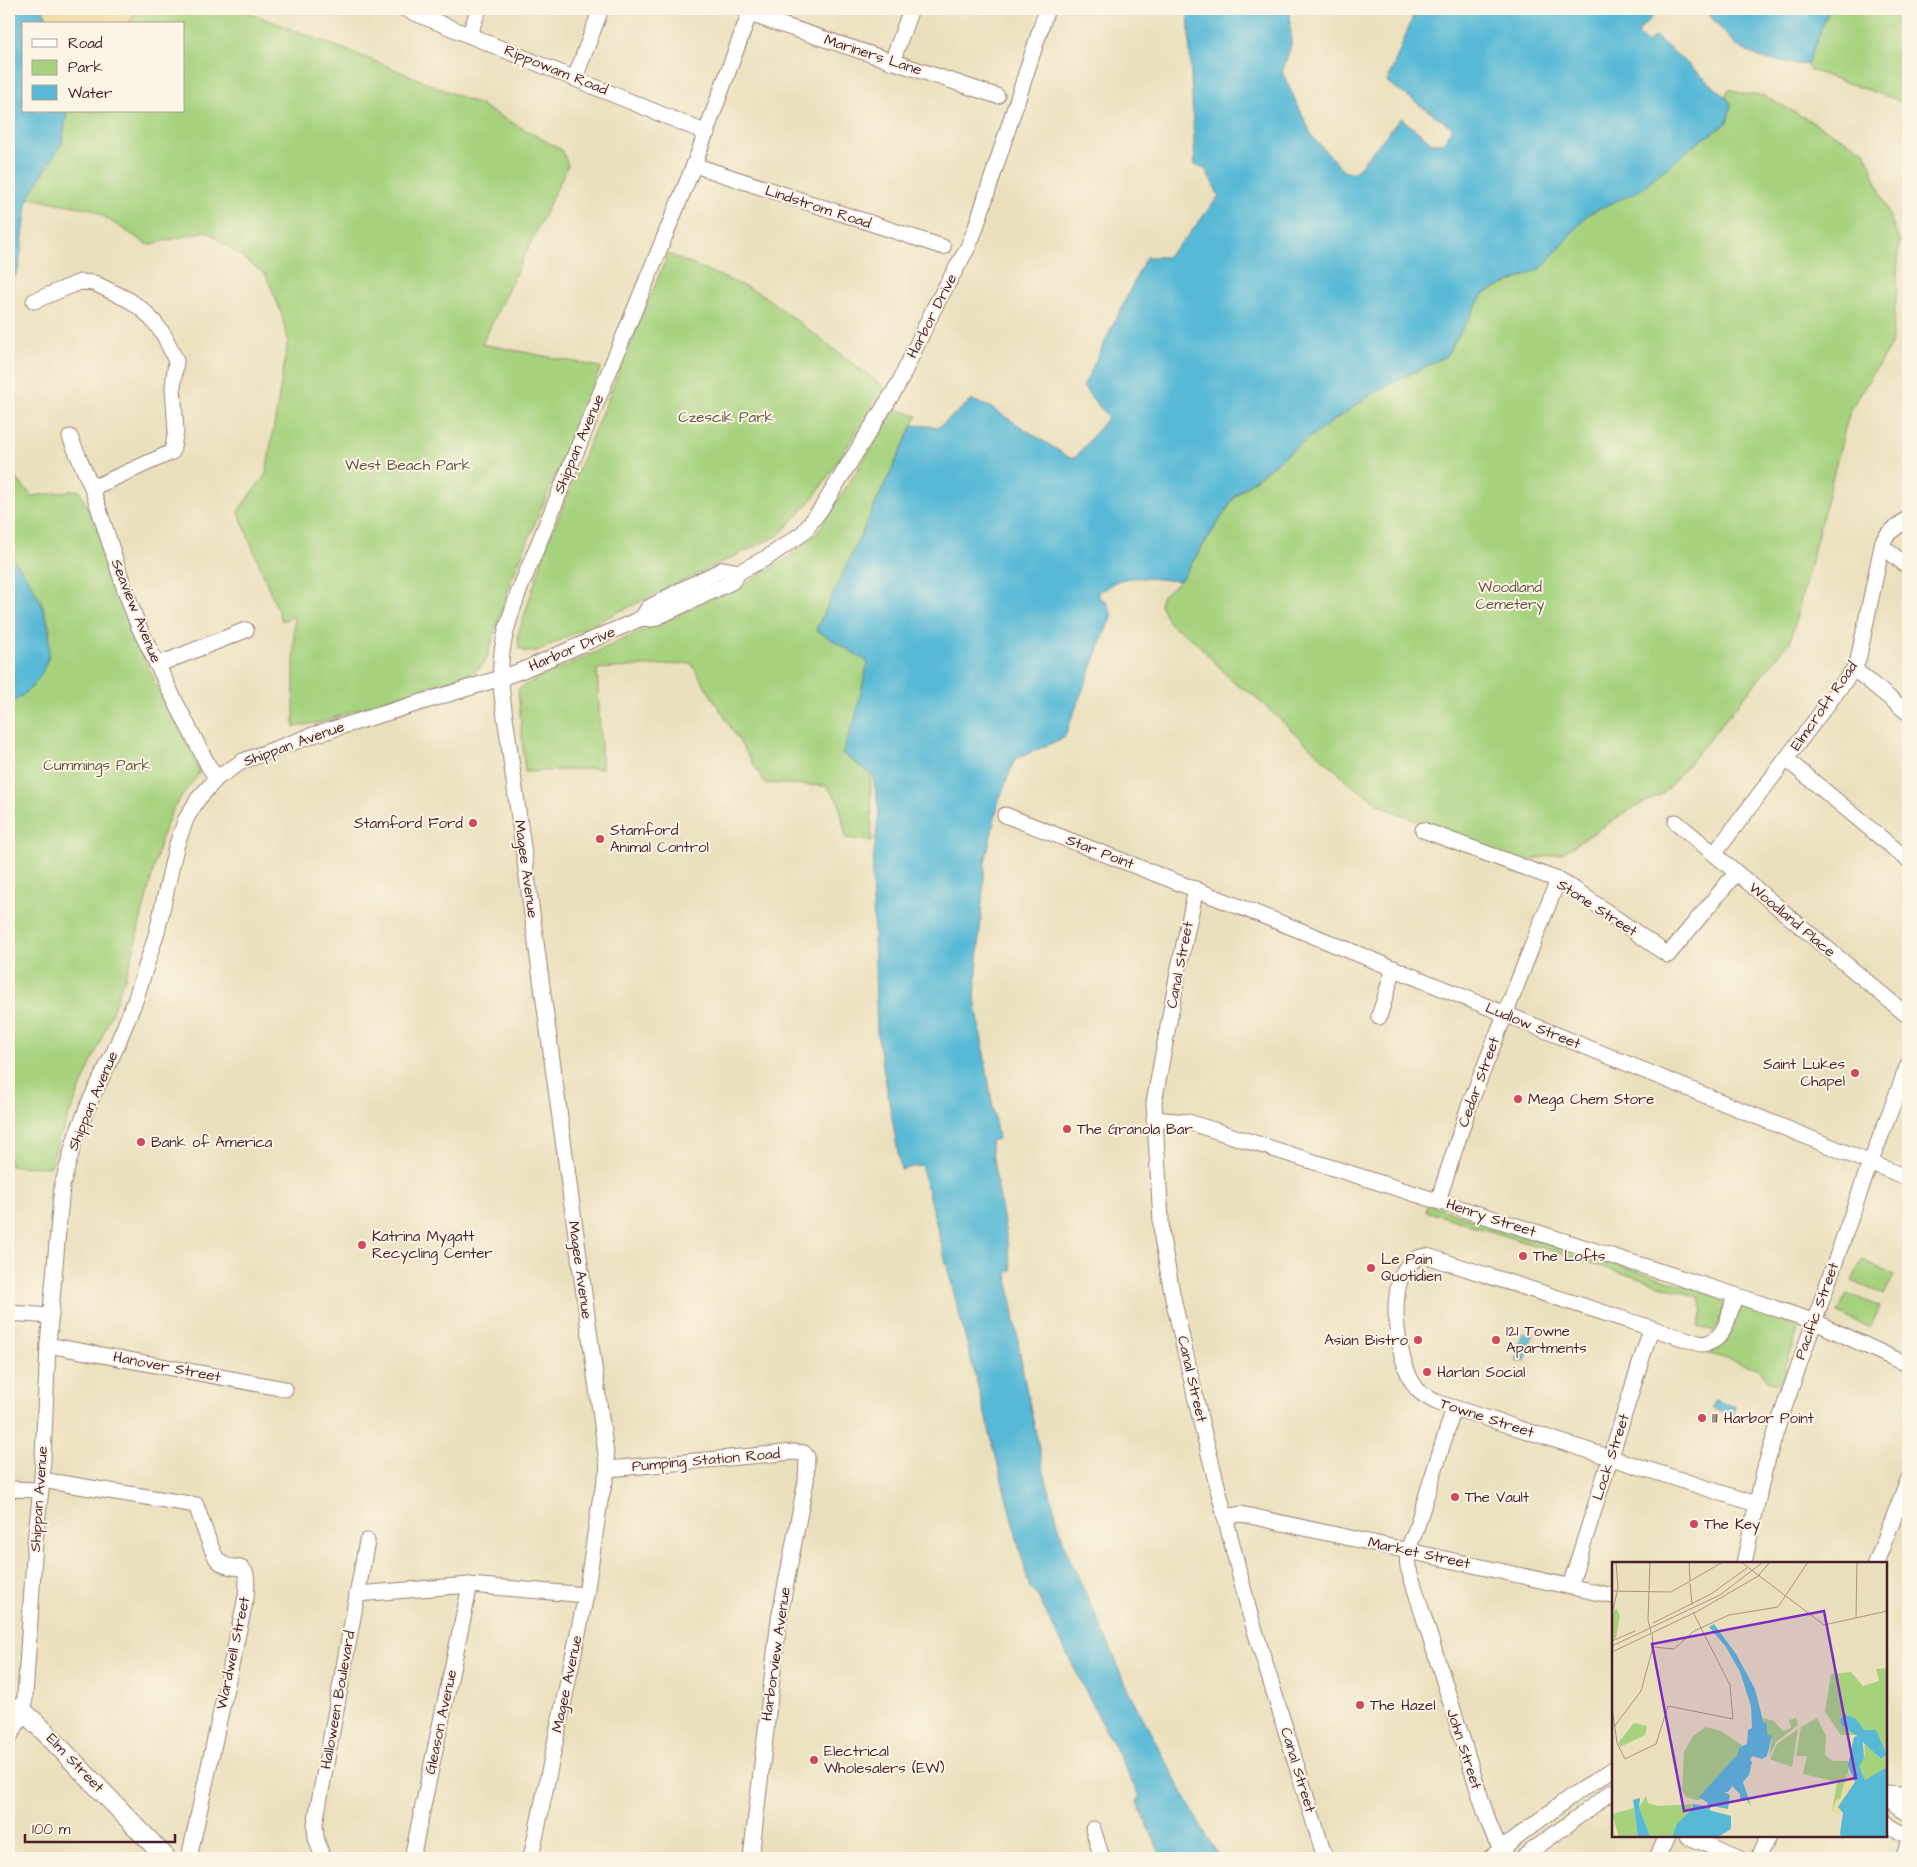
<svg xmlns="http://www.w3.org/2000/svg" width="1917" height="1867" font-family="'Architects Daughter',sans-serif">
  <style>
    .green { fill: #a6d27e; stroke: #787854 }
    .sand { fill: #eeda9e; stroke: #9c7c64 }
    .water { fill: #58b9d6; stroke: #516c80 }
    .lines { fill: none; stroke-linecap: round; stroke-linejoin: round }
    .minor-casing { stroke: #9a8074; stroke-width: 17 }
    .major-casing { stroke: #9a8074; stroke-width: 21 }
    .minor { stroke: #fff; stroke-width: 15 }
    .major { stroke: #fff; stroke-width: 19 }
    .poi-dot { fill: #d1495b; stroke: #fcf5e5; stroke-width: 2 }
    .labels { text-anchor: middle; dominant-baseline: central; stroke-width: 4; stroke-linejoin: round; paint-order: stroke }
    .street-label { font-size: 15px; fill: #4a1f2b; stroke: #fcf5e5 }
    .park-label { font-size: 15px; fill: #654; stroke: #fcf5e5 }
    .poi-label { font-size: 15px; fill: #4a1f2b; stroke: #fcf5e5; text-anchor: start }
    .inset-road { fill: none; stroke: #ab9383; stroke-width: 1 }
    .view { fill: #7b2cbf; fill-opacity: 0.15; stroke: #7b2cbf; stroke-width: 2.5 }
    .inset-edge { fill: none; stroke: #4a1f2b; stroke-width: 2.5 }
  </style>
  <rect width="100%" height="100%" fill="#fcf5e5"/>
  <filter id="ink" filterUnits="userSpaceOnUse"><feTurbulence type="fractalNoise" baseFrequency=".02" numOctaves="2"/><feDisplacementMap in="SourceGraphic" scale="10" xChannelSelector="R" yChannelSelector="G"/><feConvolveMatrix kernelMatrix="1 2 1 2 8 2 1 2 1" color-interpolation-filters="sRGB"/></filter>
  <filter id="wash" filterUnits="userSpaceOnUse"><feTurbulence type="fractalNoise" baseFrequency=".0096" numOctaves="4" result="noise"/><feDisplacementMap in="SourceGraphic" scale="20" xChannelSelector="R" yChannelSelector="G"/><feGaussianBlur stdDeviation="1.12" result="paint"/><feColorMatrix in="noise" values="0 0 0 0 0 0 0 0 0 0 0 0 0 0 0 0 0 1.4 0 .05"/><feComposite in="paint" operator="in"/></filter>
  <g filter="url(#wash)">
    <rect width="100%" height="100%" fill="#ebe0bd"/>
    <g class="green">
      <polygon points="42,9 240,9 382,64 478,104 562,150 568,165 482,344 601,367 513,576 486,660 480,668 473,673 381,701 322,722 294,727 294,616 282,621 238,511 266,474 288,341 281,312 266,275 207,231 148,245 92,209 28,198 62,143 67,111 184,111 184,24 51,24"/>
      <polygon points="1829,9 1908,9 1908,102 1900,101 1810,70 1807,65"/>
      <polygon points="1729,89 1743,94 1765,96 1865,151 1899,241 1896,299 1891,345 1850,410 1790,642 1664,793 1631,809 1562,853 1529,860 1502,857 1384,807 1353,786 1252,694 1235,684 1195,641 1169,623 1160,604 1161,597 1180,581 1237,494 1300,444 1378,390 1446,356 1483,294 1542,268 1588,214 1638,191 1697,143 1727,123 1731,104 1725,96"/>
      <polygon points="668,254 760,293 884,387 853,438 812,500 779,535 535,652 526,652 519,648 518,635 548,542"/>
      <polygon points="896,409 917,416 816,630 868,661 872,841 846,838 839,803 827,786 765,783 691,663 597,669 602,768 525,772 518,689 533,681 750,581 786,559 817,533"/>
      <polygon points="9,470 32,496 79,490 93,518 129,624 149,669 199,769 198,775 186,790 173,809 162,835 130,964 101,1040 58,1141 51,1166 48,1167 9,1166 9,704 33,686 48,659 50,629 41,600 9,554"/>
      <polygon points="1428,1205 1718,1296 1725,1306 1714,1332 1699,1327 1703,1310 1698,1297 1426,1211"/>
      <polygon points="1862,1260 1894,1275 1884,1295 1852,1281"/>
      <polygon points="1847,1293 1880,1307 1870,1328 1838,1313"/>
      <path d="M1741,1307H1746L1793,1325L1797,1328V1334L1780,1384L1768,1380L1759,1369L1707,1353C1735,1346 1730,1327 1741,1307Z"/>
    </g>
    <polygon class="sand" points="42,9 136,9 129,24 51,24"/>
    <g class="water">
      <polygon points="9,9 42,9 51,24 24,24 24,111 67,111 62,143 28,198 19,267 9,291"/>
      <path d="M1188,9H1290L1291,45L1282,72L1313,138L1345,172H1355L1401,118L1432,143H1443L1453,128L1387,82L1416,9H1659L1639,31V35L1647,43L1655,36L1725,96L1731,104L1727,123L1697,143L1638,191L1588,214L1542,268L1483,294L1446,356L1378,390L1300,444L1237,493L1180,581C1160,580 1120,571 1106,589L1100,590L1098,592L1099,598L1106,601L1112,615L1064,738L1015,759L999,800L985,862L975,998L998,1139L990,1141L1012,1271L1007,1272L1024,1378L1044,1472L1065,1548L1115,1658C1122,1683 1136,1704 1148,1727C1171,1771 1194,1816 1220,1858H1163L1136,1800L1140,1798L1036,1593L1030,1589L921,1165L901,1170L877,1032L872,871L879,811L873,776L842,753L855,719L868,662L816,630L913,425L939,427L972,400L990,407L1070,458L1076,457L1108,417L1083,387L1146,257H1166L1186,238L1219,196L1206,170L1195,165Z"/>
      <polygon points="1704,9 1829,9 1807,65 1764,59 1736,46"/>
      <path d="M9,554C49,600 75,667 9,704Z"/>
      <polygon points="1523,1332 1533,1335 1525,1361 1521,1360 1521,1362 1516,1361 1521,1346 1518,1345"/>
      <polygon points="1714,1400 1736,1407 1733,1415 1712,1408"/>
    </g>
  </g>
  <g filter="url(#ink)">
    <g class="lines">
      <defs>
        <g id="minor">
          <polyline points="405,9 707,133"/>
          <polyline points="749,14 997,96"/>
          <polyline points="469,35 479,9"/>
          <polyline points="892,62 911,9"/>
          <polyline points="575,78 601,9"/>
          <polyline points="694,165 943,247"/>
          <polyline points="34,301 80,282 94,283 129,300 144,311 155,323 164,335 176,361 173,387 176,431 172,452 92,488"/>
          <polyline points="70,437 92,488 125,590 138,625 175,701 209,767 217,778"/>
          <polyline points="1882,546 1908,567"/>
          <polyline points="642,618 648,608 681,590 724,569 739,572"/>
          <polyline points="157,665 246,630"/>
          <polyline points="1854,669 1908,713"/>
          <polyline points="1786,759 1908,860"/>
          <polyline points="1005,815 1299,930 1908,1178"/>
          <polyline points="1676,822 1908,1016"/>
          <polyline points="1423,830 1558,880 1574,889 1668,955 1736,873"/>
          <polyline points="1715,853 1854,669 1858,660 1883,541 1888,534 1908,518"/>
          <polyline points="1196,889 1178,972 1154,1103 1162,1238 1173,1298 1201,1422 1249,1611 1325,1858"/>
          <polyline points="1379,1017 1394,968"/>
          <polyline points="1154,1119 1188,1122 1744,1298 1813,1321 1908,1365"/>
          <polyline points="1438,1201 1469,1106 1558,880"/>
          <path d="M1735,1295C1729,1314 1726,1343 1701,1344L1427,1256C1379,1259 1396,1365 1417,1389C1422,1395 1429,1398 1436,1402L1756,1504"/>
          <polyline points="9,1313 51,1316"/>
          <polyline points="48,1345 285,1389"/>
          <path d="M1454,1408L1415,1532C1409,1546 1406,1551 1408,1567L1488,1821L1495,1838L1508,1858"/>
          <polyline points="608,1469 794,1452 804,1453 807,1457 806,1481 779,1619 751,1858"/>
          <path d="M42,1480L196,1505C200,1516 211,1551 217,1559C234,1578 251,1551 246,1597L189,1858"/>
          <polyline points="9,1489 40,1490"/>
          <polyline points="1225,1517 1241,1514 1613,1596"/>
          <polyline points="1744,1563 1764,1471 1779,1422 1865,1177 1908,1065"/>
          <polyline points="1876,1563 1908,1480"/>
          <polyline points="1570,1586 1651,1329"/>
          <polyline points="357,1594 470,1585 586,1595"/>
          <polyline points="9,1738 24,1712 35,1542 42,1480 48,1345 62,1186 76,1136 90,1101 114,1052 135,1001 157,932 176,847 186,819 198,799 217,778 243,761 310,736 501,678 523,670 642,618 653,619 732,582 739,572 768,557 803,533 821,509 899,383 934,308 967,249 975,230 1047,9"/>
          <polyline points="1886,1794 1900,1795 1908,1793"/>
          <polyline points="1886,1798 1908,1813"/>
          <polyline points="1886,1823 1908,1837"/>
          <polyline points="1093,1829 1102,1858"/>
          <polyline points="1687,1836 1739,1858"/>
          <polyline points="323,1858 316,1838 315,1824 367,1541"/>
          <polyline points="412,1858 470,1585"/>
          <path d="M531,1858L586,1595L600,1501L608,1469L509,745C506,718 499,690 501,663C502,638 511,614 519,591L694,165L751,9"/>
          <polyline points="1490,1858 1570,1797 1613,1769"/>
          <polyline points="1522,1858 1613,1791"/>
          <polyline points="1657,1858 1667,1836"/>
          <polyline points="1758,1858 1768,1836"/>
          <polyline points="1904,1858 1908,1843"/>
        </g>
        <polyline id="major" points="9,1706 24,1712 42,1729 166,1858"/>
      </defs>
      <use href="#minor" class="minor-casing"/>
      <use href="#major" class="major-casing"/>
      <use href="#minor" class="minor"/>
      <use href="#major" class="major"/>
    </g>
  </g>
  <g class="poi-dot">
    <circle cx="473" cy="823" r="5"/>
    <circle cx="600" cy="839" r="5"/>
    <circle cx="1855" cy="1073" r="5"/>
    <circle cx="1518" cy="1099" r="5"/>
    <circle cx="1067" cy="1129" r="5"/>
    <circle cx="141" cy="1142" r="5"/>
    <circle cx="362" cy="1245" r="5"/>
    <circle cx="1523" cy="1256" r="5"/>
    <circle cx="1371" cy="1268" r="5"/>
    <circle cx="1418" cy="1340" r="5"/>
    <circle cx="1496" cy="1340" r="5"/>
    <circle cx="1427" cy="1372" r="5"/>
    <circle cx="1702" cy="1418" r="5"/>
    <circle cx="1455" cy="1497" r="5"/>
    <circle cx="1694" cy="1524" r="5"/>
    <circle cx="1360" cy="1705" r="5"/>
    <circle cx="814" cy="1760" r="5"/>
  </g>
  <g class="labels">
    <g class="street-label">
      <text transform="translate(873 55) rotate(18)">Mariners Lane</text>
      <text transform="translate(556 70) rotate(22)">Rippowam Road</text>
      <text transform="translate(818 207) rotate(18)">Lindstrom Road</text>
      <text transform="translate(932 316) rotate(-63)">Harbor Drive</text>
      <text transform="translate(579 444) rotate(-67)">Shippan Avenue</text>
      <text transform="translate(136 611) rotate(68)">Seaview Avenue</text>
      <text transform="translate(572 649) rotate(-23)">Harbor Drive</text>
      <text transform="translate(1824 706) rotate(-55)">Elmcroft Road</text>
      <text transform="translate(294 744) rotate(-20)">Shippan Avenue</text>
      <text transform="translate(1100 852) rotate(21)">Star Point</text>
      <text transform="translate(526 869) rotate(82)">Magee Avenue</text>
      <text transform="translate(1597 908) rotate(33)">Stone Street</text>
      <text transform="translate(1792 920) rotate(40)">Woodland Place</text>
      <text transform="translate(1180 965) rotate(-79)">Canal Street</text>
      <text transform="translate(1533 1026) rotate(22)">Ludlow Street</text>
      <text transform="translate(1479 1082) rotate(-70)">Cedar Street</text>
      <text transform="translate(93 1101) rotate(-67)">Shippan Avenue</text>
      <text transform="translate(1491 1218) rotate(18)">Henry Street</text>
      <text transform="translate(580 1270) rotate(82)">Magee Avenue</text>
      <text transform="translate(1817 1311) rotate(-70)">Pacific Street</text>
      <text transform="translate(167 1367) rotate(11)">Hanover Street</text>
      <text transform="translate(1192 1379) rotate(77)">Canal Street</text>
      <text transform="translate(1487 1418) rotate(18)">Towne Street</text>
      <text transform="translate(1611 1457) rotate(-72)">Lock Street</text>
      <text transform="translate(706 1460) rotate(-5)">Pumping Station Road</text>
      <text transform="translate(39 1499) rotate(-86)">Shippan Avenue</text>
      <text transform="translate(1419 1553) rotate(12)">Market Street</text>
      <text transform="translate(233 1653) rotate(-78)">Wardwell Street</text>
      <text transform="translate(776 1654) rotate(-82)">Harborview Avenue</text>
      <text transform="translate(567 1684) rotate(-78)">Magee Avenue</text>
      <text transform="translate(338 1700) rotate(-80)">Halloween Boulevard</text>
      <text transform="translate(441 1722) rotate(-78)">Gleason Avenue</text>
      <text transform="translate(1464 1749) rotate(72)">John Street</text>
      <text transform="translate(75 1763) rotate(46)">Elm Street</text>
      <text transform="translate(1298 1770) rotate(73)">Canal Street</text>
    </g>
    <g class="park-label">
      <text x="726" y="417">Czescik Park</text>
      <text x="408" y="465">West Beach Park</text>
      <text x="1510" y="587">Woodland<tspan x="1510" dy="17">Cemetery</tspan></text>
      <text x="97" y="765">Cummings Park</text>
    </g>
    <g class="poi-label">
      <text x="463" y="823" text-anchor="end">Stamford Ford</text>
      <text x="610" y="830">Stamford<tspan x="610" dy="17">Animal Control</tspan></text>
      <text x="1845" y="1064" text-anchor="end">Saint Lukes<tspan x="1845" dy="17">Chapel</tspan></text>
      <text x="1528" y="1099">Mega Chem Store</text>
      <text x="1077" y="1129">The Granola Bar</text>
      <text x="151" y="1142">Bank of America</text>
      <text x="372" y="1236">Katrina Mygatt<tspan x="372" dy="17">Recycling Center</tspan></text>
      <text x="1533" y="1256">The Lofts</text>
      <text x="1381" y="1259">Le Pain<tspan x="1381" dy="17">Quotidien</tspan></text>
      <text x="1506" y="1331">121 Towne<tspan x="1506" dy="17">Apartments</tspan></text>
      <text x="1408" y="1340" text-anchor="end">Asian Bistro</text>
      <text x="1437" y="1372">Harlan Social</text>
      <text x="1712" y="1418">111 Harbor Point</text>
      <text x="1465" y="1497">The Vault</text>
      <text x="1704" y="1524">The Key</text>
      <text x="1370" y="1705">The Hazel</text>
      <text x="824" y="1751">Electrical<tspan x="824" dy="17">Wholesalers (EW)</tspan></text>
    </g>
  </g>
  <g transform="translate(1612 1562)">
    <rect width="275" height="275" fill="#ebe0bd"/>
    <path d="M4,46L8,54L4,76L0,77V53ZM275,106V193L263,168H252L235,152L228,158L246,173H229L213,150L219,112L239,110L251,124L267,119L264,107ZM151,156L162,159L171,169L179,166L177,158L184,156L186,163L164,180L157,195L160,174L155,172ZM205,156L214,174L213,193L221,199H238L236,211L243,220L226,252L220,249L225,220L191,212L195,194H184L189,165ZM22,161L35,164L33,173L8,185L6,181ZM94,165L109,169L130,183L125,193L88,238H84L74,235L70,228L72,190L81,174ZM186,167L180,205L158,197L165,182ZM252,179L268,197L275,194V205L253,218L247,204L253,192ZM34,234L36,241L46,244L81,242L60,275H38L27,245ZM22,246L26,275H7L0,252Z" fill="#a6d27e"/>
    <path d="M235,211L244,221L232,251L226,252L220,249L224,238L228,237Z" fill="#eeda9e"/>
    <path d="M102,62L124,92L143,127L151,159L155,163V172L160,174L155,194L150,197L140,194L138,198L140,200L137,213L131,220L139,244L135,238H128V232L120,224L116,230H112L118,233L116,247L100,244L97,248L119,254V267L106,275H60L65,262L80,247L81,242L95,244L96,241L87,235L125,193L128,185L135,182L136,168L140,166L139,144L128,110L114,85L97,65ZM233,152L244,157L252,168H264L275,193L269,197L251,180L252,196L247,204L253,218L275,205V275H229L228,271L231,251L226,245L243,220L236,204L242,175L245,174L230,163L228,158ZM28,236L27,245L38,275H26L21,238Z" fill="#58b9d6"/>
    <path class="inset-road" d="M38,0L36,58L39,70M77,0L78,19M129,0L212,63L275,49M146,14L158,0M78,21L80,43M0,29L59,30L111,0M0,52L6,26L4,0M244,55L245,0M41,61L99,32L135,6M0,79L23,69M0,84L108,33L151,0M41,85L62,87L82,69L117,53L166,45L196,0M0,90L86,49L148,13M0,145L5,181L13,197M2,165L29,129L41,85L40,72M13,197L44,182L56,144L121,157L118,123L81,50"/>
    <path class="view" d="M212,49L244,216L72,249L40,82Z"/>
    <rect width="275" height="275" class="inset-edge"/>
  </g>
  <rect width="1917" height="1867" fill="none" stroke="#fcf5e5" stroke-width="30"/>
  <rect x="22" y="22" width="162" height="90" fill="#fcf5e5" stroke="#b59f9b"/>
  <rect x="32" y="39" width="25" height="8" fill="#ffffff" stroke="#b59f9b"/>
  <text x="68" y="48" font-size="15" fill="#4a1f2b">Road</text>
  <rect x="32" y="60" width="25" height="15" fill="#a6d27e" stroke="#b59f9b"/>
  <text x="68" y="72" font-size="15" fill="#4a1f2b">Park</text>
  <rect x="32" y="85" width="25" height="15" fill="#58b9d6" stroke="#b59f9b"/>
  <text x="68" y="98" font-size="15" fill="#4a1f2b">Water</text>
  <path d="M25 1834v8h150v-8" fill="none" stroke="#4a1f2b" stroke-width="2.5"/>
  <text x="32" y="1834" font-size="15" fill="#4a1f2b" stroke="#fcf5e5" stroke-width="4" paint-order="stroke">100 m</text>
</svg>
